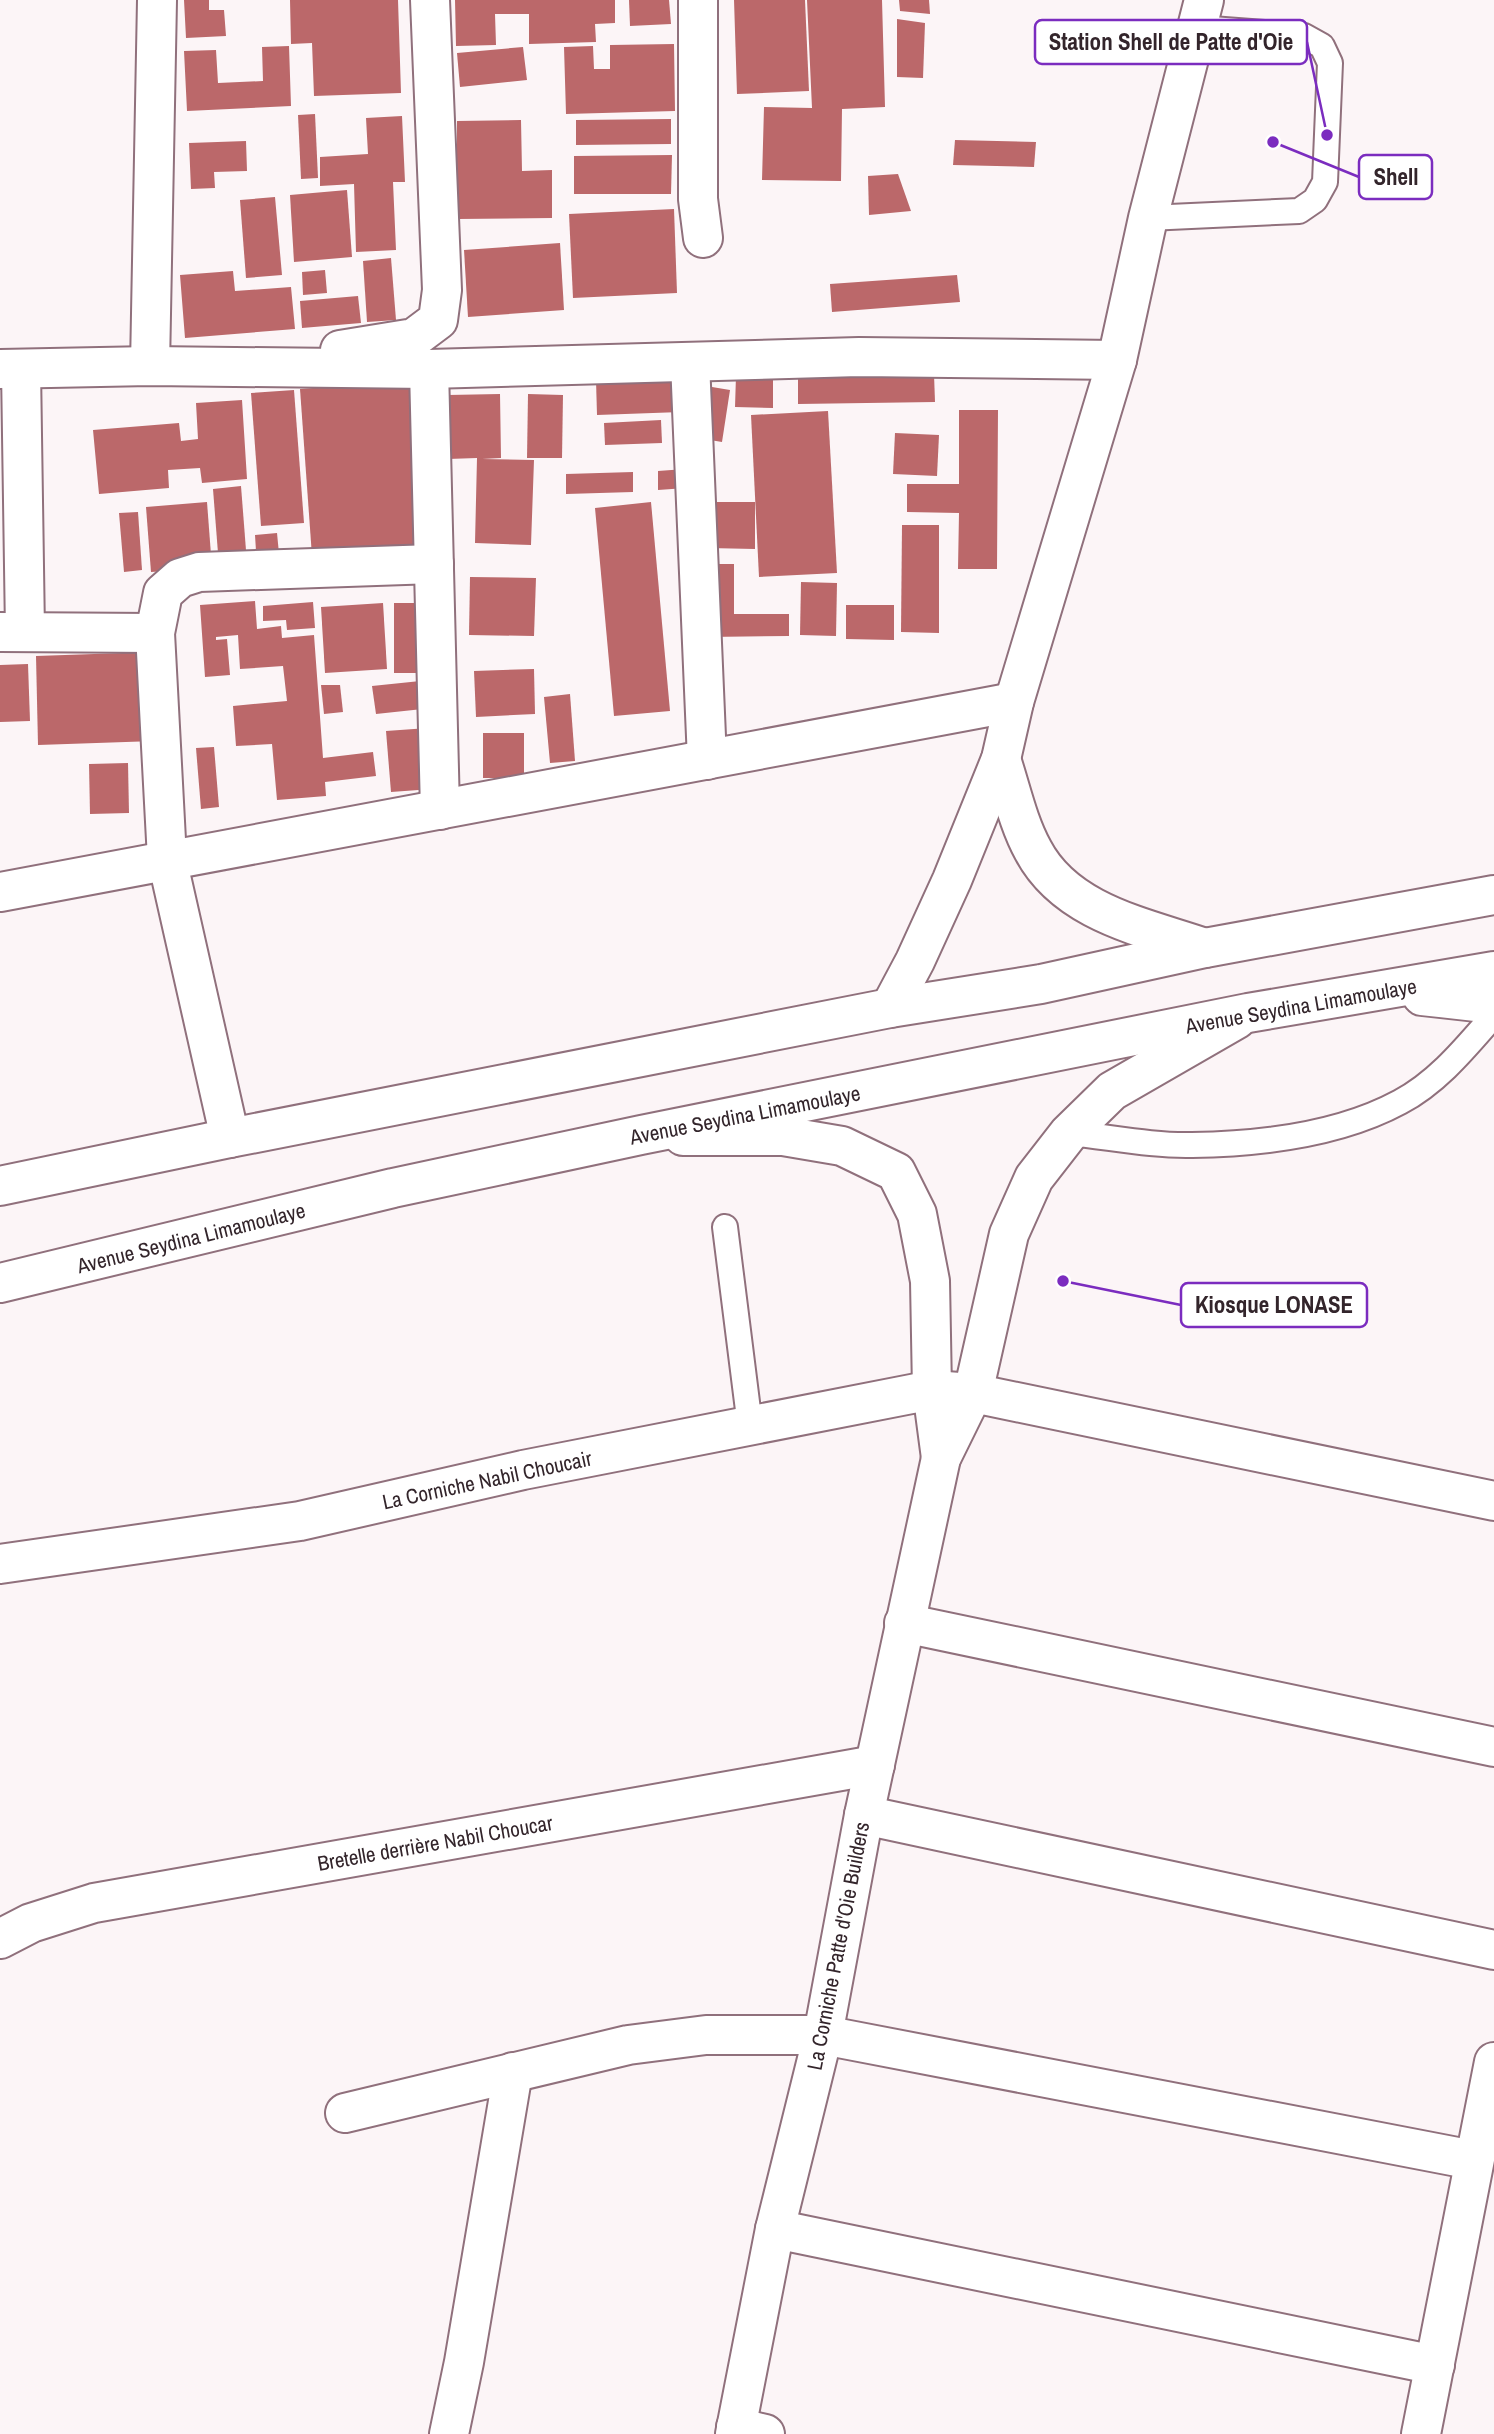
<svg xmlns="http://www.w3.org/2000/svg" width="1494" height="2434" font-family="'Archivo Narrow',sans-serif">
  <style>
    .building { fill: #bb686a }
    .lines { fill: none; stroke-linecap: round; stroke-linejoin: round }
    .lane-casing { stroke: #90707c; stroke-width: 28 }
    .street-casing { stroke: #90707c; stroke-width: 42 }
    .secondary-casing { stroke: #90707c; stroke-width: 42 }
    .highway-casing { stroke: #90707c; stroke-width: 42 }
    .lane { stroke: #fff; stroke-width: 24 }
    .street { stroke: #fff; stroke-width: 38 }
    .secondary { stroke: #fff; stroke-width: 38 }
    .highway { stroke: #fff; stroke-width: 38 }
    .labels { text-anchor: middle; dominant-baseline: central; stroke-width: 6; stroke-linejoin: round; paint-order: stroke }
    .street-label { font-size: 21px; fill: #33252b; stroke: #fff }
    .leader { fill: none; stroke: #7b2cbf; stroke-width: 2.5 }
    .callout-dot { fill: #7b2cbf; stroke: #fff; stroke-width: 2.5 }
    .callout { fill: #fff; stroke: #7b2cbf; stroke-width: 2.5 }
    .callout-label { font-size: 23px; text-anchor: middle; font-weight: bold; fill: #33252b }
  </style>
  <rect width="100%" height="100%" fill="#fcf5f7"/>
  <g class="building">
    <polygon points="184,0 209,0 209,10 224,10 226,36 186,38"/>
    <polygon points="290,0 398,0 401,93 314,96 312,43 291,44"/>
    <polygon points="455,0 615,0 615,23 595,24 596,42 529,44 529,14 495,14 496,45 456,46"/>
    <polygon points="629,0 669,0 671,24 630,26"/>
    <polygon points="734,0 805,0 809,91 737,94"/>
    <polygon points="807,0 882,0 885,107 842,109 841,181 762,180 764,107 812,108"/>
    <polygon points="899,0 929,0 930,14 900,11"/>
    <polygon points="897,19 925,23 923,78 897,77"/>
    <polygon points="674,44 675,111 566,114 564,47 593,46 594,69 610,69 610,45"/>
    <polygon points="289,46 291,106 187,111 184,51 216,50 218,83 263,81 262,47"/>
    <polygon points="523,47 527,80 460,87 457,53"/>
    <polygon points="315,114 318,178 301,179 298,115"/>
    <polygon points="402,116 405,182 393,182 396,250 356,252 354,184 320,186 320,157 368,154 366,118"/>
    <polygon points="671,119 671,144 576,145 576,120"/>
    <polygon points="521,120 522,171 552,170 552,218 457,219 457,121"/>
    <polygon points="955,140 1036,142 1034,167 953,165"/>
    <polygon points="246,141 247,171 214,172 215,188 191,189 189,143"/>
    <polygon points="672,155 671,194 574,194 574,156"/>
    <polygon points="898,174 911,211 869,215 868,176"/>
    <polygon points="347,190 352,257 294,262 290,195"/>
    <polygon points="275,197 282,275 246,278 240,200"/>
    <polygon points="674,209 677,293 573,298 569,214"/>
    <polygon points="560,243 564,310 468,317 464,250"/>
    <polygon points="391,258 396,320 367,322 363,261"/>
    <polygon points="325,270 327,293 303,295 302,272"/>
    <polygon points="233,271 235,291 291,287 295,329 185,338 180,275"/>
    <polygon points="957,275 960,302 832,312 830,284"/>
    <polygon points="358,296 361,323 302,328 300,301"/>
    <polygon points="934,374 935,402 798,404 798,375"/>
    <polygon points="736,376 773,376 773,408 735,407"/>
    <polygon points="680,378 681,412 597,415 596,380"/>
    <polygon points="416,380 428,547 312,556 300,389"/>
    <polygon points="706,386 730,390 722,442 698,438"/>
    <polygon points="294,390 304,523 261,526 251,393"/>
    <polygon points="500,394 501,458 482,459 534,460 531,545 475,543 477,458 448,459 448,395"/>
    <polygon points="528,394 563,395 562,458 527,458"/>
    <polygon points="242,400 247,479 202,483 200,468 168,470 169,488 99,494 93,430 179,423 181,441 198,439 196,403"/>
    <polygon points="959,410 998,410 997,569 958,569 959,513 907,512 907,484 959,484"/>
    <polygon points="828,411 837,573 759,577 751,415"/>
    <polygon points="661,420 662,443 605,445 604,423"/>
    <polygon points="895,433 939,435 937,476 893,474"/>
    <polygon points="685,469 686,488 658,490 658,471"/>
    <polygon points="633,472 633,492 566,494 566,474"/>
    <polygon points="241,486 247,563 219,566 213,489"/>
    <polygon points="207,502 212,568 151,572 146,507"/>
    <polygon points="651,502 670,711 614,716 595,508"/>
    <polygon points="708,502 755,502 755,549 708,548"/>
    <polygon points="138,512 142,570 124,572 119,513"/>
    <polygon points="902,525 939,525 939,633 901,632"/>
    <polygon points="277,533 280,564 257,567 255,535"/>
    <polygon points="707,564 734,564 734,614 789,614 789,636 707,637"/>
    <polygon points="470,577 536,578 534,636 469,635"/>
    <polygon points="801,582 837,583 836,636 800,635"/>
    <polygon points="255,601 257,629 281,626 282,638 314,635 323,758 373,752 376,776 325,782 326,796 277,800 272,744 236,746 233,706 287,701 283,666 240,669 238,635 216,637 216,640 227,639 230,675 205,677 200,605"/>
    <polygon points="313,602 315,628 287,630 286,620 263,621 263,606"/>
    <polygon points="383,603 387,669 325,673 321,607"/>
    <rect x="394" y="603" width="23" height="70"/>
    <polygon points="846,605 894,605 894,640 846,639"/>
    <polygon points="152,652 155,741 38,745 36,656"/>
    <polygon points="28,664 30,721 0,722 0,665"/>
    <polygon points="534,669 535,714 476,717 474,671"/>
    <polygon points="430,680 432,708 376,714 372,686"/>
    <polygon points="321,685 340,685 343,712 324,714"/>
    <polygon points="570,694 575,761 550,763 544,697"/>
    <polygon points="428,728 432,789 391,792 386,731"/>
    <rect x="483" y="733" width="41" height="45"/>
    <polygon points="214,747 219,807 201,809 196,748"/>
    <polygon points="128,763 129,813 90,814 89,764"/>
  </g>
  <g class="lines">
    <defs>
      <g id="lane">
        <polyline points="1148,218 1299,211 1315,200 1325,182 1330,63 1322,46 1304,36 1198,28"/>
        <path d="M1069,1133C1109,1137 1152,1146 1192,1145C1261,1144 1339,1135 1400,1102C1438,1082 1466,1047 1494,1015"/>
        <polyline points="725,1227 750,1426"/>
      </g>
      <g id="street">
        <polyline points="698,0 698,199 703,238"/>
        <polyline points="340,350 414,338 438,320 442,290 430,0"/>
        <polyline points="690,362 707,760"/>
        <polyline points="150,366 157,0"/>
        <polyline points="0,369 150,366 429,369 859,357 1117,360"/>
        <polyline points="21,369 25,632"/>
        <polyline points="429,369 440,810"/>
        <polyline points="0,632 155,633"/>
        <polyline points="230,1138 167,859 155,633 163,593 180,578 199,572 434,564"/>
        <polyline points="0,1564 300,1521 523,1470 932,1390 973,1393 1494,1501"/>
        <polyline points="904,1623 1494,1747"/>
        <polyline points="864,1815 1494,1950"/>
        <polyline points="0,1939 31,1923 94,1903 875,1765"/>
        <polyline points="345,2113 628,2045 706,2035 823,2035 1473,2160"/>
        <polyline points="775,2229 1435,2365"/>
        <polyline points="736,2427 765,2434"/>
        <polyline points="449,2434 464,2362 513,2072"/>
        <polyline points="1421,2434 1494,2062"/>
      </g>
      <g id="secondary">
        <path d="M1001,759C1011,789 1018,823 1033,850C1066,913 1144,927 1205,948"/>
        <polyline points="0,892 1014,702"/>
        <polyline points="890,1008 915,961 952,880 1001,759 1014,702 1117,360 1148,218 1204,0"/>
        <polyline points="683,1136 783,1136 842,1146 896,1172 917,1214 930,1281 932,1390 941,1458"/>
        <polyline points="735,2434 775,2229 823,2035 864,1815 941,1458 973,1393 1009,1234 1034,1178 1069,1133 1112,1091 1237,1019"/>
      </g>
      <g id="highway">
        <polyline points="1422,996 1494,1004"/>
        <polyline points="0,1186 230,1138 890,1008 1041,984 1205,948 1494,895"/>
        <polyline points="0,1283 393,1188 641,1135 1248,1013 1494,971"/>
      </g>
    </defs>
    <use href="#lane" class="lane-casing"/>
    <use href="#street" class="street-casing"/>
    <use href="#secondary" class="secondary-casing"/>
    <use href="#highway" class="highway-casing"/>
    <use href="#lane" class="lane"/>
    <use href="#street" class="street"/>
    <use href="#secondary" class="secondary"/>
    <use href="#highway" class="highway"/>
  </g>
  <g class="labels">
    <g class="street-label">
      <text transform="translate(1301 1006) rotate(-10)">Avenue Seydina Limamoulaye</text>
      <text transform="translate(745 1115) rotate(-11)">Avenue Seydina Limamoulaye</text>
      <text transform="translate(191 1238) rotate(-14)">Avenue Seydina Limamoulaye</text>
      <text transform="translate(487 1480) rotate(-12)">La Corniche Nabil Choucair</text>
      <text transform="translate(435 1843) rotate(-10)">Bretelle derrière Nabil Choucar</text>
      <text transform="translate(838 1946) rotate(-79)">La Corniche Patte d'Oie Builders</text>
    </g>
  </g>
  <path class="leader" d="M1327 135L1307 42M1273 142L1359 177M1063 1281L1181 1305"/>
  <g class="callout-dot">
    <circle cx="1327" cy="135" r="7"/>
    <circle cx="1273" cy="142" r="7"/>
    <circle cx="1063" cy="1281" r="7"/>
  </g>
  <g class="callout">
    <rect x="1035" y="20" width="272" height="44" rx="7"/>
    <rect x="1359" y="155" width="73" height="44" rx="7"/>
    <rect x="1181" y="1283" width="186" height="44" rx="7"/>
  </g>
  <g class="callout-label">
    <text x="1171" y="50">Station Shell de Patte d'Oie</text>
    <text x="1396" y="185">Shell</text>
    <text x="1274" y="1313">Kiosque LONASE</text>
  </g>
</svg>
